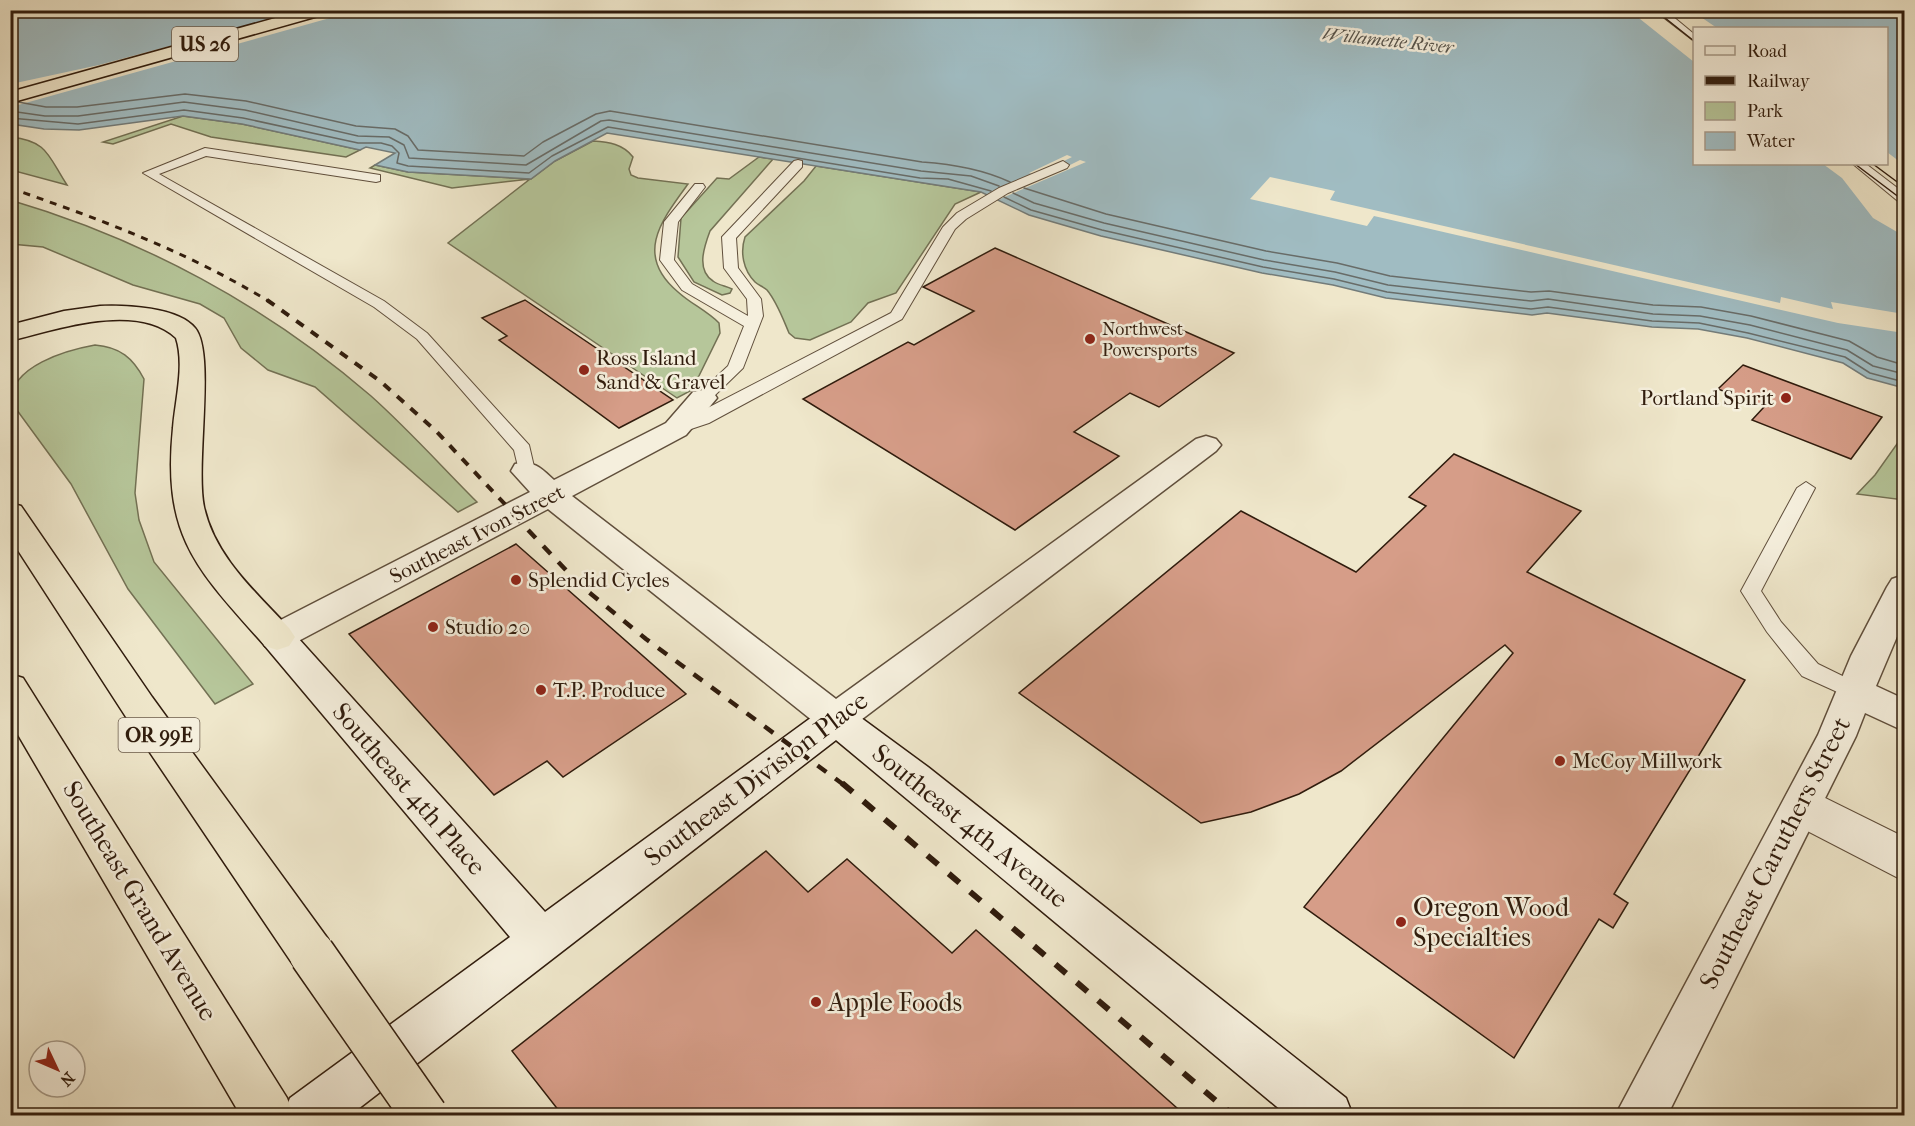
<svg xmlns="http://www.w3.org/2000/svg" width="1915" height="1126" font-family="'IM FELL French Canon',serif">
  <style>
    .green { fill: #b6c69a; stroke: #737154; stroke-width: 1.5 }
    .water { fill: #a0bcc2; stroke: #737c7a; stroke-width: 1.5; fill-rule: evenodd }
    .pier { fill: #efe7cb }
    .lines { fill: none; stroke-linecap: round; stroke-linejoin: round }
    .shore { stroke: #686c68; stroke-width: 1.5 }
    .building { fill: #d69d88; stroke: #301c0d; stroke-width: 1.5 }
    .lane-casing { stroke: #604f3c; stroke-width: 2 }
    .street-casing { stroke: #604f3c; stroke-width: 3 }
    .secondary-casing { stroke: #301c0d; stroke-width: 3 }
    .highway-casing { stroke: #301c0d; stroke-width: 3 }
    .lane { fill: #f5efdd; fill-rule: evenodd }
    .street { fill: #f5efdd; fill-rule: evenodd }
    .secondary { fill: #f5efdd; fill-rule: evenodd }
    .highway { fill: #efe7cb; fill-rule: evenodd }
    .tram { stroke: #301c0d; stroke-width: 1.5 }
    .rail-far3 { stroke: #301c0d; stroke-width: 3; stroke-dasharray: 7 7; stroke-linecap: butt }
    .rail-far2 { stroke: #301c0d; stroke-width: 4; stroke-dasharray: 9 9; stroke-linecap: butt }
    .rail-far1 { stroke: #301c0d; stroke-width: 4.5; stroke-dasharray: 11 11; stroke-linecap: butt }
    .rail { stroke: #301c0d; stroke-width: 6; stroke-dasharray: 14 14; stroke-linecap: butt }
    .highway-bridge-casing { stroke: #301c0d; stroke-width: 48; stroke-linecap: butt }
    .highway-bridge { stroke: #efe7cb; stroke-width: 45 }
    .poi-dot { fill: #8f2418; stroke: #f5efdd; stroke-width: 2 }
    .labels { text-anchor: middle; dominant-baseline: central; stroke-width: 5; stroke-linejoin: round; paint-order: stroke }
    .far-water-label { font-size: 18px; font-style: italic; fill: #57544c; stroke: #f5efdd }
    .far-poi-label { font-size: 18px; fill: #301c0d; stroke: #f5efdd; text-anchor: start }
    .shield { fill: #f5efdd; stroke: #6b5b4b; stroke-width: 1.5 }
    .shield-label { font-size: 20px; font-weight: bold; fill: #301c0d }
    .poi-label { font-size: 21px; fill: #301c0d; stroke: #f5efdd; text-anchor: start }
    .street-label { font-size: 21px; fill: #301c0d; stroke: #f5efdd }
    .near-street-label { font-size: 26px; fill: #301c0d; stroke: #f5efdd }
    .near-poi-label { font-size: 26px; fill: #301c0d; stroke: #f5efdd; text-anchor: start }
  </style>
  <rect width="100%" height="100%" fill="#efe7cb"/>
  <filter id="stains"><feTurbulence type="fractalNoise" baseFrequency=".00333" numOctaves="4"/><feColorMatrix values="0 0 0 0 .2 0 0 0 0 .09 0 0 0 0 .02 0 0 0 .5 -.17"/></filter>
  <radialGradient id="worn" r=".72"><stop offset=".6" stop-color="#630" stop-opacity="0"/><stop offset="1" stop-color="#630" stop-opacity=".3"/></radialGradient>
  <g class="green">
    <polygon points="183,116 242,124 360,150 346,157 211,137 171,124 113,144 103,142"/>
    <path d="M11,137C48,141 48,156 67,185L11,170Z"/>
    <path d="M593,141C609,142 623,144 633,157L629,169L631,175L638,178L688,184C661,221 634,255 678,292C691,304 706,310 719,323L720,333L692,390L677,398L448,243L530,179L452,188L370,168L375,165L408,172L531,179L555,161Z"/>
    <path d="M759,157L773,159L710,231C704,247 696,270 713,281C718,285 726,286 732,289L730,293L722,295L694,282L678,257L681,218L717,178L729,179Z"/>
    <path d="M816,166L981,192L955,204L896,293L868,303L851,322L810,340L795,338L789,333C783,319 777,302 767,290C764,287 758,285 755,282C743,270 740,252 745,237L804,181Z"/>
    <path d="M10,200C143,239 267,306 371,396C408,429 442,467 477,502L458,512L315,387L268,370L241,348L224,318L200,304L133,285L43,247L11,244Z"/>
    <path d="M95,345C120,347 133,358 144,379L135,493L139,520L154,562L253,684L215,704L128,589L71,484L11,402C10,366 67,350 95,345Z"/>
    <polygon points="1904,434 1904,500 1857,494 1875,475"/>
  </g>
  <path class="water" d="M10,11H1904V388L1867,378L1843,363L1747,338L1698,329L1652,327L1547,313L1532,315L1386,298L1333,285L1262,273L1101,236L1029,215L981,192L607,133L555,161L531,179L408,172L375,165L395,153L366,147L360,150L242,124L183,116L79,130L44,129L11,124ZM1694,28H1886V164H1694Z"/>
  <g class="pier">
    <polygon points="300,11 355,11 11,107 11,84 99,65"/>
    <polygon points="1630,11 1692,11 1717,28 1694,28 1694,62"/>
    <polygon points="1887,152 1904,165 1904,236 1873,218 1842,178 1823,164 1886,164"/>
    <polygon points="1067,155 1072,157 1060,163 1068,166 1080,160 1086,162 993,202 1033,174 1029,173"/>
    <polygon points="1270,177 1335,191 1330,200 1780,303 1781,297 1833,309 1831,302 1904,314 1904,333 1838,323 1374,216 1367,226 1250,199"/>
  </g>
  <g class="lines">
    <g class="shore">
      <path d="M18,102L46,107H77L185,94L246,101L356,126L395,129L408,136L418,150L524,156L543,142L596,114L610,111L922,162C953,164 982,169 1010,182"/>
      <polyline points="10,111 45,116 78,116 184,102 245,110 358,136 389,137 404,145 409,158 526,165 601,121 609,120 921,171 971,176 999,186"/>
      <polyline points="10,118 78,124 184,110 243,118 358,143 381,143 392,146 399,153 397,163 408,166 529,173 552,156 608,127 920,178 948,179 991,191"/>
      <polyline points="1024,188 1106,214 1266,251 1337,263 1390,276 1531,292 1549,291 1653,305 1701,307 1751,316 1849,341 1877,357 1904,365"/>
      <polyline points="1013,193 1034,203 1104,223 1264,260 1335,272 1388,285 1531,301 1548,299 1653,314 1700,316 1750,325 1847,350 1873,366 1904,374"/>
      <polyline points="1004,197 1031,210 1102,230 1263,267 1334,279 1387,292 1531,309 1548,307 1652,321 1699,323 1748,333 1845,357 1870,373 1904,382"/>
    </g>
  </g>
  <g class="building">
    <polygon points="995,248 1234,353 1159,407 1130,393 1074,432 1119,456 1015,530 803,399 908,342 914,345 974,311 923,287"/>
    <polygon points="525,300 673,400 619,428 499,340 507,336 482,318"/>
    <polygon points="1743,365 1882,417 1851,459 1752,420 1764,407 1718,389"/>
    <polygon points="1454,454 1581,511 1527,572 1745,680 1614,894 1628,903 1613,928 1599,919 1514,1058 1304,907 1513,653 1505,645 1341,771 1299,794 1251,812 1201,823 1019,693 1241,511 1356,572 1426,506 1409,497"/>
    <polygon points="516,544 686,694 563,777 547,761 494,795 349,634"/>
    <polygon points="766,851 808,892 847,859 952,953 976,930 1186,1116 563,1116 512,1051"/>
  </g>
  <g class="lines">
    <defs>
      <g id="lane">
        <polygon points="1654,10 1665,10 1694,34 1694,41"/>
        <polygon points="205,148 380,175 380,181 376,182 206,156 159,174 384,301 427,333 529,445 535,471 532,475 520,475 514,450 417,339 374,307 143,173"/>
        <polygon points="798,160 802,161 802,167 736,238 738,268 761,299 763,316 743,368 709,401 697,401 695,398 697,395 728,366 744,326 682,290 660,260 664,222 695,184 703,184 705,187 678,222 674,260 692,284 748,316 747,299 724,268 722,237 794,161"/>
        <polygon points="1063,161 1069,165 1067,168 1008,193 966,219 955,229 902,319 709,423 676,434 667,429 891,313 943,227 957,213 999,188"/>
        <polygon points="1853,164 1866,164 1904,193 1904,203 1899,202"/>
        <polygon points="1806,482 1815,488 1761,591 1781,622 1818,664 1863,686 1866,692 1863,698 1855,700 1802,676 1767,632 1741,591 1797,488"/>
        <polygon points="1805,788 1904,837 1904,881 1788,821 1785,814 1788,807 1796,804 1793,798 1797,791"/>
      </g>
      <g id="street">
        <path d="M703,390L713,392L717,398L686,435L572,496L836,699L1196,439L1206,436L1216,439L1221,445L1216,451L849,729L836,734L823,729L548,509L289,646L277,650L265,646L259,637L265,628L530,492L511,471L515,464C534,460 541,468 554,480L666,423L693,392Z"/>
        <polygon points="1904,575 1904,620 1876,686 1904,699 1904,731 1865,713 1856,736 1667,1116 1615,1116 1818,735 1851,656 1887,587 1892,579"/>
      </g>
      <polygon id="secondary" points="277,624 289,628 545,912 823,709 836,704 849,709 928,767 1346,1098 1353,1116 1288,1116 836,740 349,1116 283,1116 290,1098 510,937 265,646 259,637 265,628"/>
      <g id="highway">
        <polygon points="304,10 331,10 329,13 10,103 10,92"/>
        <path d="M100,306C125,305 178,307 195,328C216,353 195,464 204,507C215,557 256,592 289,628L295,637L289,646L277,650L265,646C197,569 162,538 173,428C175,401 185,365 176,338C137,301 54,330 10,341V325L64,311Z"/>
        <polygon points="10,503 21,506 152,697 328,939 335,954 328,969 312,975 296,969 126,717 10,538"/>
        <polygon points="10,674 23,678 287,1098 294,1116 241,1116 10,721"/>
      </g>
    </defs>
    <use href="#lane" class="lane-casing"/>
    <use href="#street" class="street-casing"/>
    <use href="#secondary" class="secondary-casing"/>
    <use href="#highway" class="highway-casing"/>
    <use href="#lane" class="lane"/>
    <use href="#street" class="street"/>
    <use href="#secondary" class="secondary"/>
    <use href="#highway" class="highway"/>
    <g class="tram">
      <polyline points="1655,10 1694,41"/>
      <polyline points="1855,164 1904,201"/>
      <polyline points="1873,164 1904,187"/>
    </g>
    <path class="rail-far3" d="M10,188C102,220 186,251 270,302"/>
    <polyline class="rail-far2" points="267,300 380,381 437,432 515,515"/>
    <polyline class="rail-far1" points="513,514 580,585 646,639 844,785"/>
    <polyline class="rail" points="842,783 1234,1116"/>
    <defs>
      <polyline id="highway-bridge" points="312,954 425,1116"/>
    </defs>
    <use href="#highway-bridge" class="highway-bridge-casing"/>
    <use href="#highway-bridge" class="highway-bridge"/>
  </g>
  <g class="poi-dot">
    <circle cx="1090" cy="339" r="6"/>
    <circle cx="584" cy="370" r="6"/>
    <circle cx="1786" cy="398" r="6"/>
    <circle cx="516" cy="580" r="6"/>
    <circle cx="433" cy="627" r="6"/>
    <circle cx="541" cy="690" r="6"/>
    <circle cx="1560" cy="761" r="6"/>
    <circle cx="1401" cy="922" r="6"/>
    <circle cx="816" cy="1002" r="6"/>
  </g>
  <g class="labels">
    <g class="far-water-label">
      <text transform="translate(1388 41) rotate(6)">Willamette River</text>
    </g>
    <g class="far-poi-label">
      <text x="1102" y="329">Northwest<tspan x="1102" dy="21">Powersports</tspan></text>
    </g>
    <g class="shield">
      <rect x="172" y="27" width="66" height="34" rx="4.5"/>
      <rect x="118.5" y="718" width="81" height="34" rx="4.5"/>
    </g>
    <g class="shield-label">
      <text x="205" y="44">US 26</text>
      <text x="159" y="735">OR 99E</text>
    </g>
    <g class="poi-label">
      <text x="596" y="358">Ross Island<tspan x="596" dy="24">Sand &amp; Gravel</tspan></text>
      <text x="1774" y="398" text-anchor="end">Portland Spirit</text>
      <text x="528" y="580">Splendid Cycles</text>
      <text x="445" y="627">Studio 20</text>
      <text x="553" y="690">T.P. Produce</text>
      <text x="1572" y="761">McCoy Millwork</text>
    </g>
    <g class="street-label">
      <text transform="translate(477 534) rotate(-27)">Southeast Ivon Street</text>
    </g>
    <g class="near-street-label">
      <text transform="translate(756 779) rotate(-37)">Southeast Division Place</text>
      <text transform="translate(409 789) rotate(49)">Southeast 4th Place</text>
      <text transform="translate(970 826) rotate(39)">Southeast 4th Avenue</text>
      <text transform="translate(1775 853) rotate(-63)">Southeast Caruthers Street</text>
      <text transform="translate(140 901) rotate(59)">Southeast Grand Avenue</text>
    </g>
    <g class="near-poi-label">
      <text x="1413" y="907">Oregon Wood<tspan x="1413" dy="30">Specialties</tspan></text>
      <text x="828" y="1002">Apple Foods</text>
    </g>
  </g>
  <rect width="1915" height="1126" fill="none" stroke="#efe7cb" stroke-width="36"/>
  <rect x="12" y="12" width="1891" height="1102" fill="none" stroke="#301c0d" stroke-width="3"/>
  <rect x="18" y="18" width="1879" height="1090" fill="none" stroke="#301c0d" stroke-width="1.5"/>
  <rect x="1693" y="27" width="195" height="138" fill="#f5efdd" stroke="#a69b8a" stroke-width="1.5"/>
  <rect x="1705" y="46" width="30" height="9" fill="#f5efdd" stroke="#a69b8a" stroke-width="1.5"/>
  <text x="1747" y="57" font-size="18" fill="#301c0d">Road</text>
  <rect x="1705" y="76" width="30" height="9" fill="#301c0d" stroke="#a69b8a" stroke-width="1.5"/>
  <text x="1747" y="87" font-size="18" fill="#301c0d">Railway</text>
  <rect x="1705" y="102" width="30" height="18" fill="#b6c69a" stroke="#a69b8a" stroke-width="1.5"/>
  <text x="1747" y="117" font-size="18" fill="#301c0d">Park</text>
  <rect x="1705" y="132" width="30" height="18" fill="#a0bcc2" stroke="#a69b8a" stroke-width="1.5"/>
  <text x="1747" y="147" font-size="18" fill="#301c0d">Water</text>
  <g transform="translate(57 1069) rotate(134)"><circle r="28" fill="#f5efdd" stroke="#a69b8a" stroke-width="1.5"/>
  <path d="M0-4.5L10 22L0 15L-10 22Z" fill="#8f2418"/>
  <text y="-9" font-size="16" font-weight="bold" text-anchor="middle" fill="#301c0d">N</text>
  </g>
  <rect width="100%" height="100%" filter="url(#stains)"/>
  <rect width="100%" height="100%" fill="url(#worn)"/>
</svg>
